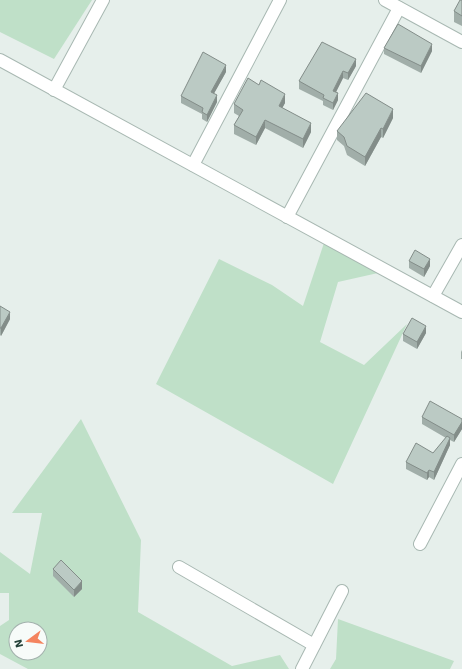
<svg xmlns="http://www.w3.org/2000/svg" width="462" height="669" font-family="'Work Sans',sans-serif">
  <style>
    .green { fill: #bfe0c8; fill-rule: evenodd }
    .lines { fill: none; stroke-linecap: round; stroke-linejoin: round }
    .minor-casing { stroke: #a8b8b2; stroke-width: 14 }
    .minor { stroke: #fff; stroke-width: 12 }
    .wall { fill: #a1aea9 }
    .shaded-wall { fill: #838d89 }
    .building { fill: #bbcac4; stroke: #838d89 }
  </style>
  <rect width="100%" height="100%" fill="#e6efeb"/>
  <g class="green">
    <polygon points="0,0 92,0 54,59 0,32"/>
    <polygon points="324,243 378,273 338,282 320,342 364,365 407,324 333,484 156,384 219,259 272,285 303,306"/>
    <path d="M81,419L141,540L138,612L232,666L280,655L289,669H28L0,654V626L9,620V593H0V552L30,574L42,513H12ZM16,629H40V653H16Z"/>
    <polygon points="338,619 454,661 450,669 330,669 336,659"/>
  </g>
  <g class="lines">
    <defs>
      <g id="minor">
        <polyline points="385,0 462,42"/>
        <polyline points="0,60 462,312"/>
        <polyline points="54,90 103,0"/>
        <polyline points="193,165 280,0"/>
        <polyline points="287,217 399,8"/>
        <polyline points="433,296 462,245"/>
        <polyline points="420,544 462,464"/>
        <polyline points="179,567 314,645"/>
        <polyline points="302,669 342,591"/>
      </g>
    </defs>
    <use href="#minor" class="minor-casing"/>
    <use href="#minor" class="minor"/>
  </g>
  <g class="wall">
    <polygon points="462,0 462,26 454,22 454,11"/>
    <polygon points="384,48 432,51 421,73 384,54"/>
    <polygon points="356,66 348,80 343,78 336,92 338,100 333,110 323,105 323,101 299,89 299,81"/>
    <polygon points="226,72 214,93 217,102 207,122 202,119 202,114 181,103 181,96"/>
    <polygon points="285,103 282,108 311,132 303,148 265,128 256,145 234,134 234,125 239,116 234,113 234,104"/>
    <polygon points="393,118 383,138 381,137 365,166 347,155 344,146 337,140 337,131"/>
    <polygon points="409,261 430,266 424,277 409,268"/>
    <polygon points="0,306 10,319 1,336 0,335"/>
    <polygon points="426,333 417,349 403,341 403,334"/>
    <polygon points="462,350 462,359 461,359 461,352"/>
    <polygon points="422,417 462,419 462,429 454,442 450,440 450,445 434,480 429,477 427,480 406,469 406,462 433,453 446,438 422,424"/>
    <polygon points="53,569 82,589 74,597 53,576"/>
  </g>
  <g class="shaded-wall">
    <polygon points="432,44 432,51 421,73 421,66"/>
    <polygon points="356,59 356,66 348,80 348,73"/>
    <polygon points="226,65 226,72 211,99 211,92"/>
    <polygon points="343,71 343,78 333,98 333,91"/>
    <polygon points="338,93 338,100 333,110 333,103"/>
    <polygon points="285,94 285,103 279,114 279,106"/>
    <polygon points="217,95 217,102 207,122 207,115"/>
    <polygon points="393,109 393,118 383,138 383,129"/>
    <polygon points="265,120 265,128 256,145 256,137"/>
    <polygon points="311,123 311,132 303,148 303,139"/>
    <polygon points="381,128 381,137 365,166 365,157"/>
    <polygon points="430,259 430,266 424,277 424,269"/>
    <polygon points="10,312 10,319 1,336 1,328"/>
    <polygon points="426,326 426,333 417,349 417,342"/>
    <polygon points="462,422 462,429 454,442 454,435"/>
    <polygon points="450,438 450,445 434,480 434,472"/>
    <polygon points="429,470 429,477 427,480 427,473"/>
    <polygon points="82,581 82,589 74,597 74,590"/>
  </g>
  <g class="building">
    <polygon points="460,0 462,0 462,16 454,11"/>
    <polygon points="398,24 432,44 421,66 384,48"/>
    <polygon points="322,42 356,59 348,73 343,71 333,91 338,93 333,103 323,98 324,95 299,81"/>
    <polygon points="203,52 226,65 211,92 217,95 207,115 202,112 203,108 181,96"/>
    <polygon points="248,78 259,85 261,80 285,94 279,106 311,123 303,139 265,120 256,137 234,125 243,110 234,104"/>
    <polygon points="366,93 393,109 383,129 381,128 365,157 347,146 344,137 337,131"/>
    <polygon points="415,250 430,259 424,269 409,261"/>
    <polygon points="0,306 10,312 1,328 0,328"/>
    <polygon points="412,318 426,326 417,342 403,334"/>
    <polygon points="430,401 462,419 462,422 454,435 422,417"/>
    <polygon points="447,436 450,438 434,472 429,470 427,473 406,462 416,443 433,453"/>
    <polygon points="61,560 82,581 74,590 53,569"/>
  </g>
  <g transform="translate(28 641) rotate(255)"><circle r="19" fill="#f7fbf9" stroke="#a3b1ad"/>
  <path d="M0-3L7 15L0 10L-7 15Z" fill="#f4845f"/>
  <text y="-6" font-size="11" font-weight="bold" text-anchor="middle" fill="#24423a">N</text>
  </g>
</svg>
